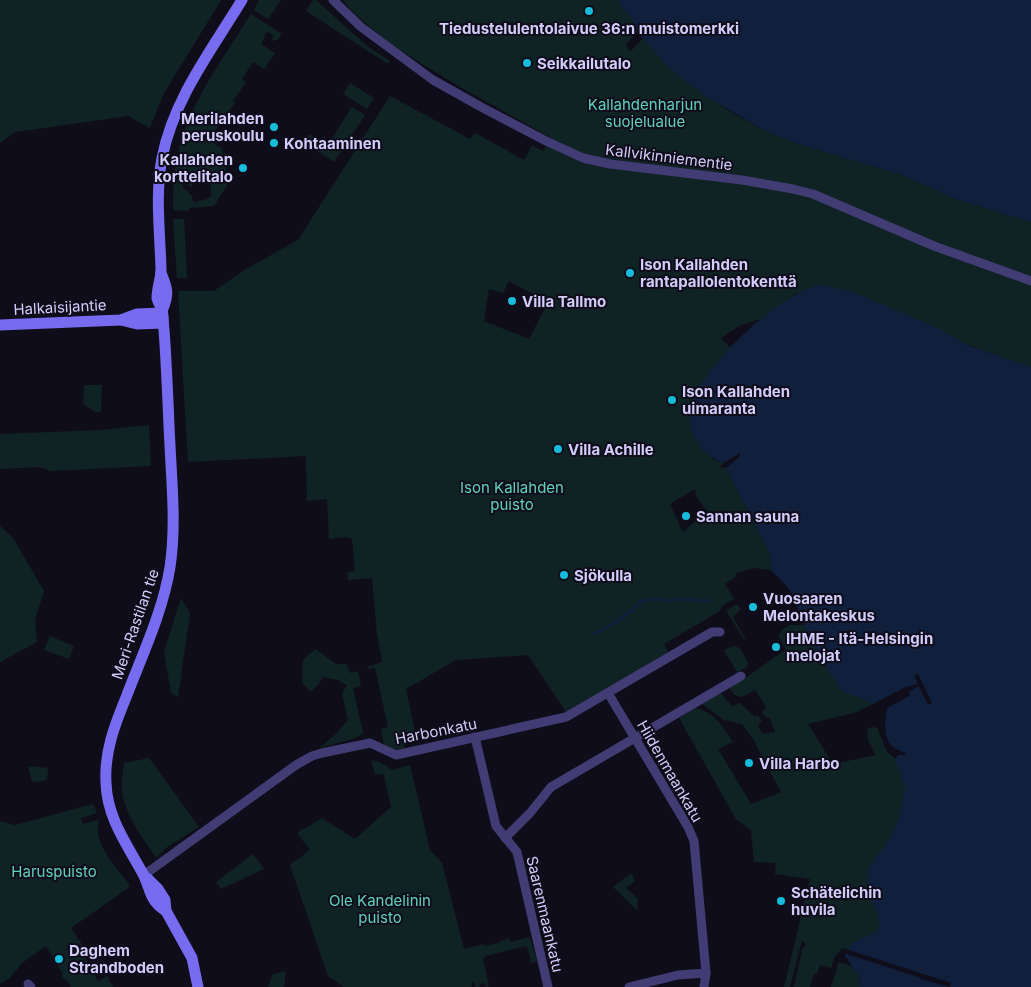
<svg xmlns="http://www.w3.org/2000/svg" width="1031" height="987" font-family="Inter,sans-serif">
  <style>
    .green { fill: #102324; fill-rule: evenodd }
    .water { fill: #101f3b }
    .pier { fill: #100d1b }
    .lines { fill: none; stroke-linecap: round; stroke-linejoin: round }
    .stream { stroke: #101f3b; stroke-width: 3 }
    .street { stroke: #423c75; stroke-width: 9 }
    .secondary { stroke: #776cf0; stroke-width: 11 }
    .poi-dot { fill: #16bcdb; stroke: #100d1b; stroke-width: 2 }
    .labels { text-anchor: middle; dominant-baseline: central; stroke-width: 4; stroke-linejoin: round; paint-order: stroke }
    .poi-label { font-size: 15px; font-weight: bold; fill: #d3ccfa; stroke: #100d1b; text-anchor: start }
    .park-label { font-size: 15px; fill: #60d1bb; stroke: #100d1b }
    .street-label { font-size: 15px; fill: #d3ccfa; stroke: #100d1b }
  </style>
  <rect width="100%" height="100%" fill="#100d1b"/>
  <g class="green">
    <polygon points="0,0 221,0 163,95 150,128 128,116 15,132 0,143"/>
    <polygon points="259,0 281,0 268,19 254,10"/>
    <polygon points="313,0 316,0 367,46 390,61 388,64 306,11"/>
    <path d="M343,0H633L641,25L637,32L626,44L630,52L643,38L668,67L729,111L760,128L792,142L902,175L958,200L1031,222V367L957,341L797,293L763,318L739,326L721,338L730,348L710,372L696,392L712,459L724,463L719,467L726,468L770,554L771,570L755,568L735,573L737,576L725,584L734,599L722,606L720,611L664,644L668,652L566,712L528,655L456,660L406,689L416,736L403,739L405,748L395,750L384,745L381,729L388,727L375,668L369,669L367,667L382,662L377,634L372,578L348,580L347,573L355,571L352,539L345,537L329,539L327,499L307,501L306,456L188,462L178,291H214L246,269L298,240L390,96L470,139L475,133L524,160L532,145L543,151L551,138L455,84L395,47L372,29L352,11ZM509,281L548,302L529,339L484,321L489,289L503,293ZM695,489L696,496L707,511L683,532L670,504Z"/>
    <path d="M251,14L282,34L277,40L271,41L274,36L267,31L264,36L265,37L261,44L275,53L264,69L253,62L242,79L246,82L233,101L235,103L209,140L222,149L229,182L214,206L190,208L188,211L173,210C173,189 174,169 179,149C192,99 224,57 251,14ZM198,178L211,185V196L207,199L194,202L192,199V196L182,186L184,183H186L191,187L195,179Z"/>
    <polygon points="350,83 374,98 367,109 343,94"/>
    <polygon points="352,107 365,115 334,162 304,142 309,134 327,146"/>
    <polygon points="173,219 184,219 187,278 177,278"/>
    <polygon points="84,385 102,385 101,412 96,412 83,404"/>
    <polygon points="149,425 151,466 51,471 39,467 0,469 0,434 101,430"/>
    <polygon points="0,526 13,538 44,591 35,620 37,642 0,662"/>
    <polygon points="181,598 190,613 178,697 171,693 164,652"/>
    <polygon points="737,604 741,609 733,617 746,640 744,639 726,611"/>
    <path d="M790,625H805L906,687L857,712L808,724L833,764L876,755C871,745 865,739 868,728L873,727L877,728L886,750L895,759L898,755H906L954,800L866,955L843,948L835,956L831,968L820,965L817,974H814L810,987H794L802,950L806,944L802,940L790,987H784L810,879L775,874L776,863L754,862L751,830L736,819L679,718L695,708C714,711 723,727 733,742L718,749L751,804L781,792L753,739L742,724L724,720L702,704L721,693L732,706L740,703L754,716L758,715L762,721L758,725L762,734L775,732L770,718L766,717L762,713L766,707L755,690L742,697L735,695L729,688C749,677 766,662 786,650L778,636L783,629Z"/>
    <polygon points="50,636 74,646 69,659 44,650"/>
    <polygon points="734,646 740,648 748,663 747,667 737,672 724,650"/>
    <polygon points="315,649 336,664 346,664 350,673 358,671 361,686 353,688 363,733 356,738 319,748 335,735 348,720 342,694 347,685 338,680 323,677 319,684 310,692 302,682 303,660"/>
    <path d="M149,758L199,827L167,847L156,858C142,836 123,814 122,787C122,779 123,770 124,763Z"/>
    <polygon points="371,760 380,762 392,770 410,765 430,850 442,863 464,949 484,944 485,946 498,943 508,938 511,942 530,937 537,961 531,963 527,946 485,956 483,959 489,986 486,987 484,983 479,984 480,987 476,987 473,981 471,984 472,987 344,987 328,976 290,865 310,850 297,833 322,818 355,839 391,807 384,775 375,774"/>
    <polygon points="28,766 48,768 47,779 44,781 32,782"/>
    <path d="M93,804L97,813L81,818L83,824L99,820C92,844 116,867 130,885L128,888L71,928L87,952L84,956L98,981L107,976L113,987H71L66,979L64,980L61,976L63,974L46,946L22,963L10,978L0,984V821L15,825Z"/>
    <polygon points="253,854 264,869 221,889 216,882"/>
    <polygon points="631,873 635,881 626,888 638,899 637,910 613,887"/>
    <path d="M839,962C855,966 859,970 860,987H831Z"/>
    <polygon points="286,971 284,987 269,987 268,986 273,974"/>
  </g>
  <g class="water">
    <polygon points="617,0 1031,0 1031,222 958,200 902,175 792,142 760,128 702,94 668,67 637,32 633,19 622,8"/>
    <path d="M822,285L855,293L938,328L967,345L1031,367V987H860L859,976L845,956L851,943L877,932L880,926L878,913L869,896L867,881L869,867L889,840L899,819L905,788L895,759L898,755H906L904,752C882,747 884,726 887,708L910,695L906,687L874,704L842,691L808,638L805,625L789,589L771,570L770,554L726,468L740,456V453L724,463C699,454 684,430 692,403C703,365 783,290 822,285Z"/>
  </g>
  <g class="pier">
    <polygon points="918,674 932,703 928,705 919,686 909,692 910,695 887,708 885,709 886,706 907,694 905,691 875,706 871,705 906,687 918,684 914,676"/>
    <polygon points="846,949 951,983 950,987 920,979 921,978 844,953"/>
  </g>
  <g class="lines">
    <polyline class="stream" points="594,634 618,621 642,601 655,599 669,601 680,599 710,601"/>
    <g class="street">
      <polyline points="333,0 361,27 433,80 483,108 546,141 583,158 610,164 742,180 793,189 813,194 934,246 1031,281"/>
      <polyline points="608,693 688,827 694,841 706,973 704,987"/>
      <polyline points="475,737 496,826 517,852 548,987"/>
      <polyline points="505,838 530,813 551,787 741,676"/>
      <polyline points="144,875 296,765 312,756 322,753 370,743 396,755 566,717 712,632 720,632"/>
      <polyline points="28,984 31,987"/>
      <polyline points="629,987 678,975 706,973"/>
    </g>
    <g class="secondary">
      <path d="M161,273C168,289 169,295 162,311"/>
      <polyline points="121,320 137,324 163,323"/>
      <polyline points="0,325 121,320 137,314 162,313"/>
      <polyline points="147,878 158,889 165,900 166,911 192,958 198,987"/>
      <path d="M166,911C148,900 151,888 142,872C126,843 107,817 106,783C104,752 115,724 127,695C143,653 163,611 170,567C176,527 172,486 170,446C168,408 167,369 164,330C163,324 164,317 162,311C161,306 158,303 157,298C157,288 161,279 161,269C160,232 155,195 162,158C174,98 211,51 242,0"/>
    </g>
  </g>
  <g class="poi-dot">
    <circle cx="589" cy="11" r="5"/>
    <circle cx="527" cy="63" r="5"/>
    <circle cx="274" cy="127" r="5"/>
    <circle cx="274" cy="143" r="5"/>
    <circle cx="243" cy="168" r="5"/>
    <circle cx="630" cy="273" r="5"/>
    <circle cx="512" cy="301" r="5"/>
    <circle cx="672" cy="400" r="5"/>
    <circle cx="558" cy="449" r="5"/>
    <circle cx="686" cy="516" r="5"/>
    <circle cx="564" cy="575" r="5"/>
    <circle cx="753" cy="607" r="5"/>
    <circle cx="776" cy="647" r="5"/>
    <circle cx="749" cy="763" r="5"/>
    <circle cx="781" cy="901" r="5"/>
    <circle cx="59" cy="959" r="5"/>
  </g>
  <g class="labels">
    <g class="poi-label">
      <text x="589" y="28" text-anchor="middle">Tiedustelulentolaivue 36:n muistomerkki</text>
      <text x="537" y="63">Seikkailutalo</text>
      <text x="264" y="118" text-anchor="end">Merilahden<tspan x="264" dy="17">peruskoulu</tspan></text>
      <text x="284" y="143">Kohtaaminen</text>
      <text x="233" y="159" text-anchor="end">Kallahden<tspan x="233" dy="17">korttelitalo</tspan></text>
      <text x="640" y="264">Ison Kallahden<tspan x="640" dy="17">rantapallolentokenttä</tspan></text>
      <text x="522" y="301">Villa Tallmo</text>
      <text x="682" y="391">Ison Kallahden<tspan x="682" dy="17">uimaranta</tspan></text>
      <text x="568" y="449">Villa Achille</text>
      <text x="696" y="516">Sannan sauna</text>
      <text x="574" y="575">Sjökulla</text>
      <text x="763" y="598">Vuosaaren<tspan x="763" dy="17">Melontakeskus</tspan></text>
      <text x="786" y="638">IHME - Itä-Helsingin<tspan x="786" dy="17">melojat</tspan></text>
      <text x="759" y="763">Villa Harbo</text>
      <text x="791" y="892">Schätelichin<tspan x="791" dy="17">huvila</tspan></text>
      <text x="69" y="950">Daghem<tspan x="69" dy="17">Strandboden</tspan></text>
    </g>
    <g class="park-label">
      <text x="645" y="104">Kallahdenharjun<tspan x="645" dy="17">suojelualue</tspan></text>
      <text x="512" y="487">Ison Kallahden<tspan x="512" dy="17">puisto</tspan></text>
      <text x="54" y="871">Haruspuisto</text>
      <text x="380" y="900">Ole Kandelinin<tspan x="380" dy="17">puisto</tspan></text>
    </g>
    <g class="street-label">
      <text transform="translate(669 157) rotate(7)">Kallvikinniementie</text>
      <text transform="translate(60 307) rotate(-3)">Halkaisijantie</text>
      <text transform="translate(135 624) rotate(-71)">Meri-Rastilan tie</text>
      <text transform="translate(436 731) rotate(-11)">Harbonkatu</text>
      <text transform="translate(670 771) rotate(60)">Hiidenmaankatu</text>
      <text transform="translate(545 914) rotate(77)">Saarenmaankatu</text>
    </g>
  </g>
</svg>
